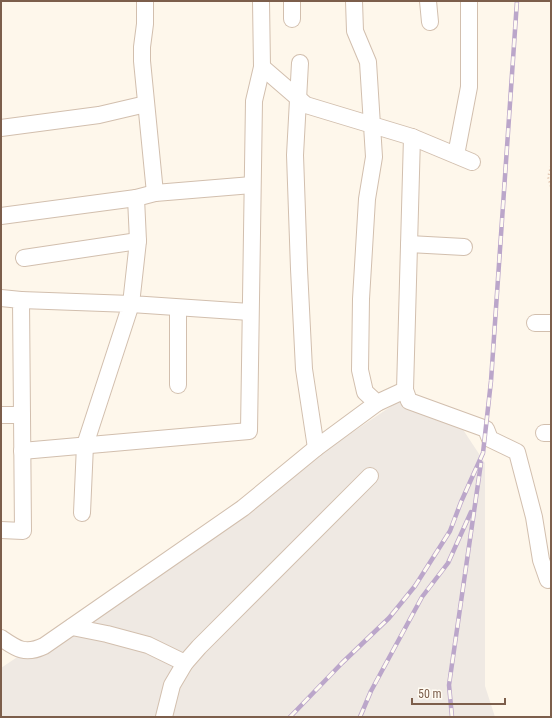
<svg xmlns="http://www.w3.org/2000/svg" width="552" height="718" font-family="'Roboto Condensed',sans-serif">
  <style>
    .industrial { fill: #efe9e3 }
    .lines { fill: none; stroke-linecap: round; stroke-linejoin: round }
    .minor-casing { stroke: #d2bfae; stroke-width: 18 }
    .path { stroke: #dbbaa2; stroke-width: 2; stroke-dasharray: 1 3; stroke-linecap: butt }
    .minor { stroke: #fff; stroke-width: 16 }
    .rail-casing { stroke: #bba6ca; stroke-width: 4.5 }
    .rail { stroke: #fffbf2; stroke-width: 3; stroke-dasharray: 9; stroke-linecap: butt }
  </style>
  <rect width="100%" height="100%" fill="#fef7eb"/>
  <polygon class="industrial" points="399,401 460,425 485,463 485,686 495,717 1,717 1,668"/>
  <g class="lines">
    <defs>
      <g id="minor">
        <polyline points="145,1 145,24 142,47 142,61 155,193"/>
        <polyline points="428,1 430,22"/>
        <polyline points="292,19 292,1"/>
        <polyline points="300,63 295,155 299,269 304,369 316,448 377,403"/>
        <polyline points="262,67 306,105 412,137 405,390 377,403 365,392 360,370 361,299 367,199 374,157 368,62 355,31 354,1"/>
        <polyline points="1,128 99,115 146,104"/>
        <polyline points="412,137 472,162"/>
        <polyline points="456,155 469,87 469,1"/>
        <polyline points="1,216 136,198"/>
        <polyline points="409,244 464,247"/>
        <polyline points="24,258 138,241"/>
        <polyline points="1,298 21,300 23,531 1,530"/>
        <polyline points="21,300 131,304 85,445 82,513"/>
        <polyline points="250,312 131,304 138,241 136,198 155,193 252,185"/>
        <polyline points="535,323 551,323"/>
        <polyline points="178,385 178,308"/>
        <polyline points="405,390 409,401 486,429 490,439 517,452 534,517 541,560 548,580 551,576"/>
        <polyline points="1,415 22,415"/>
        <polyline points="544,433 551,433"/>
        <polyline points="22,451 249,431 254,101 262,67 261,1"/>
        <polyline points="72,627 107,634 148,645 185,663"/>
        <path d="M1,638C17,649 25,655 44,646L243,508L316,448"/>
        <polyline points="164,717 172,685 185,663 199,647 370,476"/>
      </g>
    </defs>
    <use href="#minor" class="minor-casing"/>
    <g class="path">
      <polyline points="551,116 551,122"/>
      <polyline points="551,166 548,177 551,187"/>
    </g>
    <use href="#minor" class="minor"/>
    <defs>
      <g id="rail">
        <polyline points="290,717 342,663 389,618 415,586 450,531 461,502 483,453 491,381 517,1"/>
        <polyline points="360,717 371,691 422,597 448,563 471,512"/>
        <polyline points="452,717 449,685 481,463"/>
      </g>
    </defs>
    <use href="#rail" class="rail-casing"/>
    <use href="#rail" class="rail"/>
  </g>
  <rect width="552" height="718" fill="none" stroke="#7c5e4b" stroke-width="4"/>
  <path d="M412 698v6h93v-6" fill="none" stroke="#7c5e4b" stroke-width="2"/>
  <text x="418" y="698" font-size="12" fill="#7c5e4b" stroke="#fffbf2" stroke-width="3" paint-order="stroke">50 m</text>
</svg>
